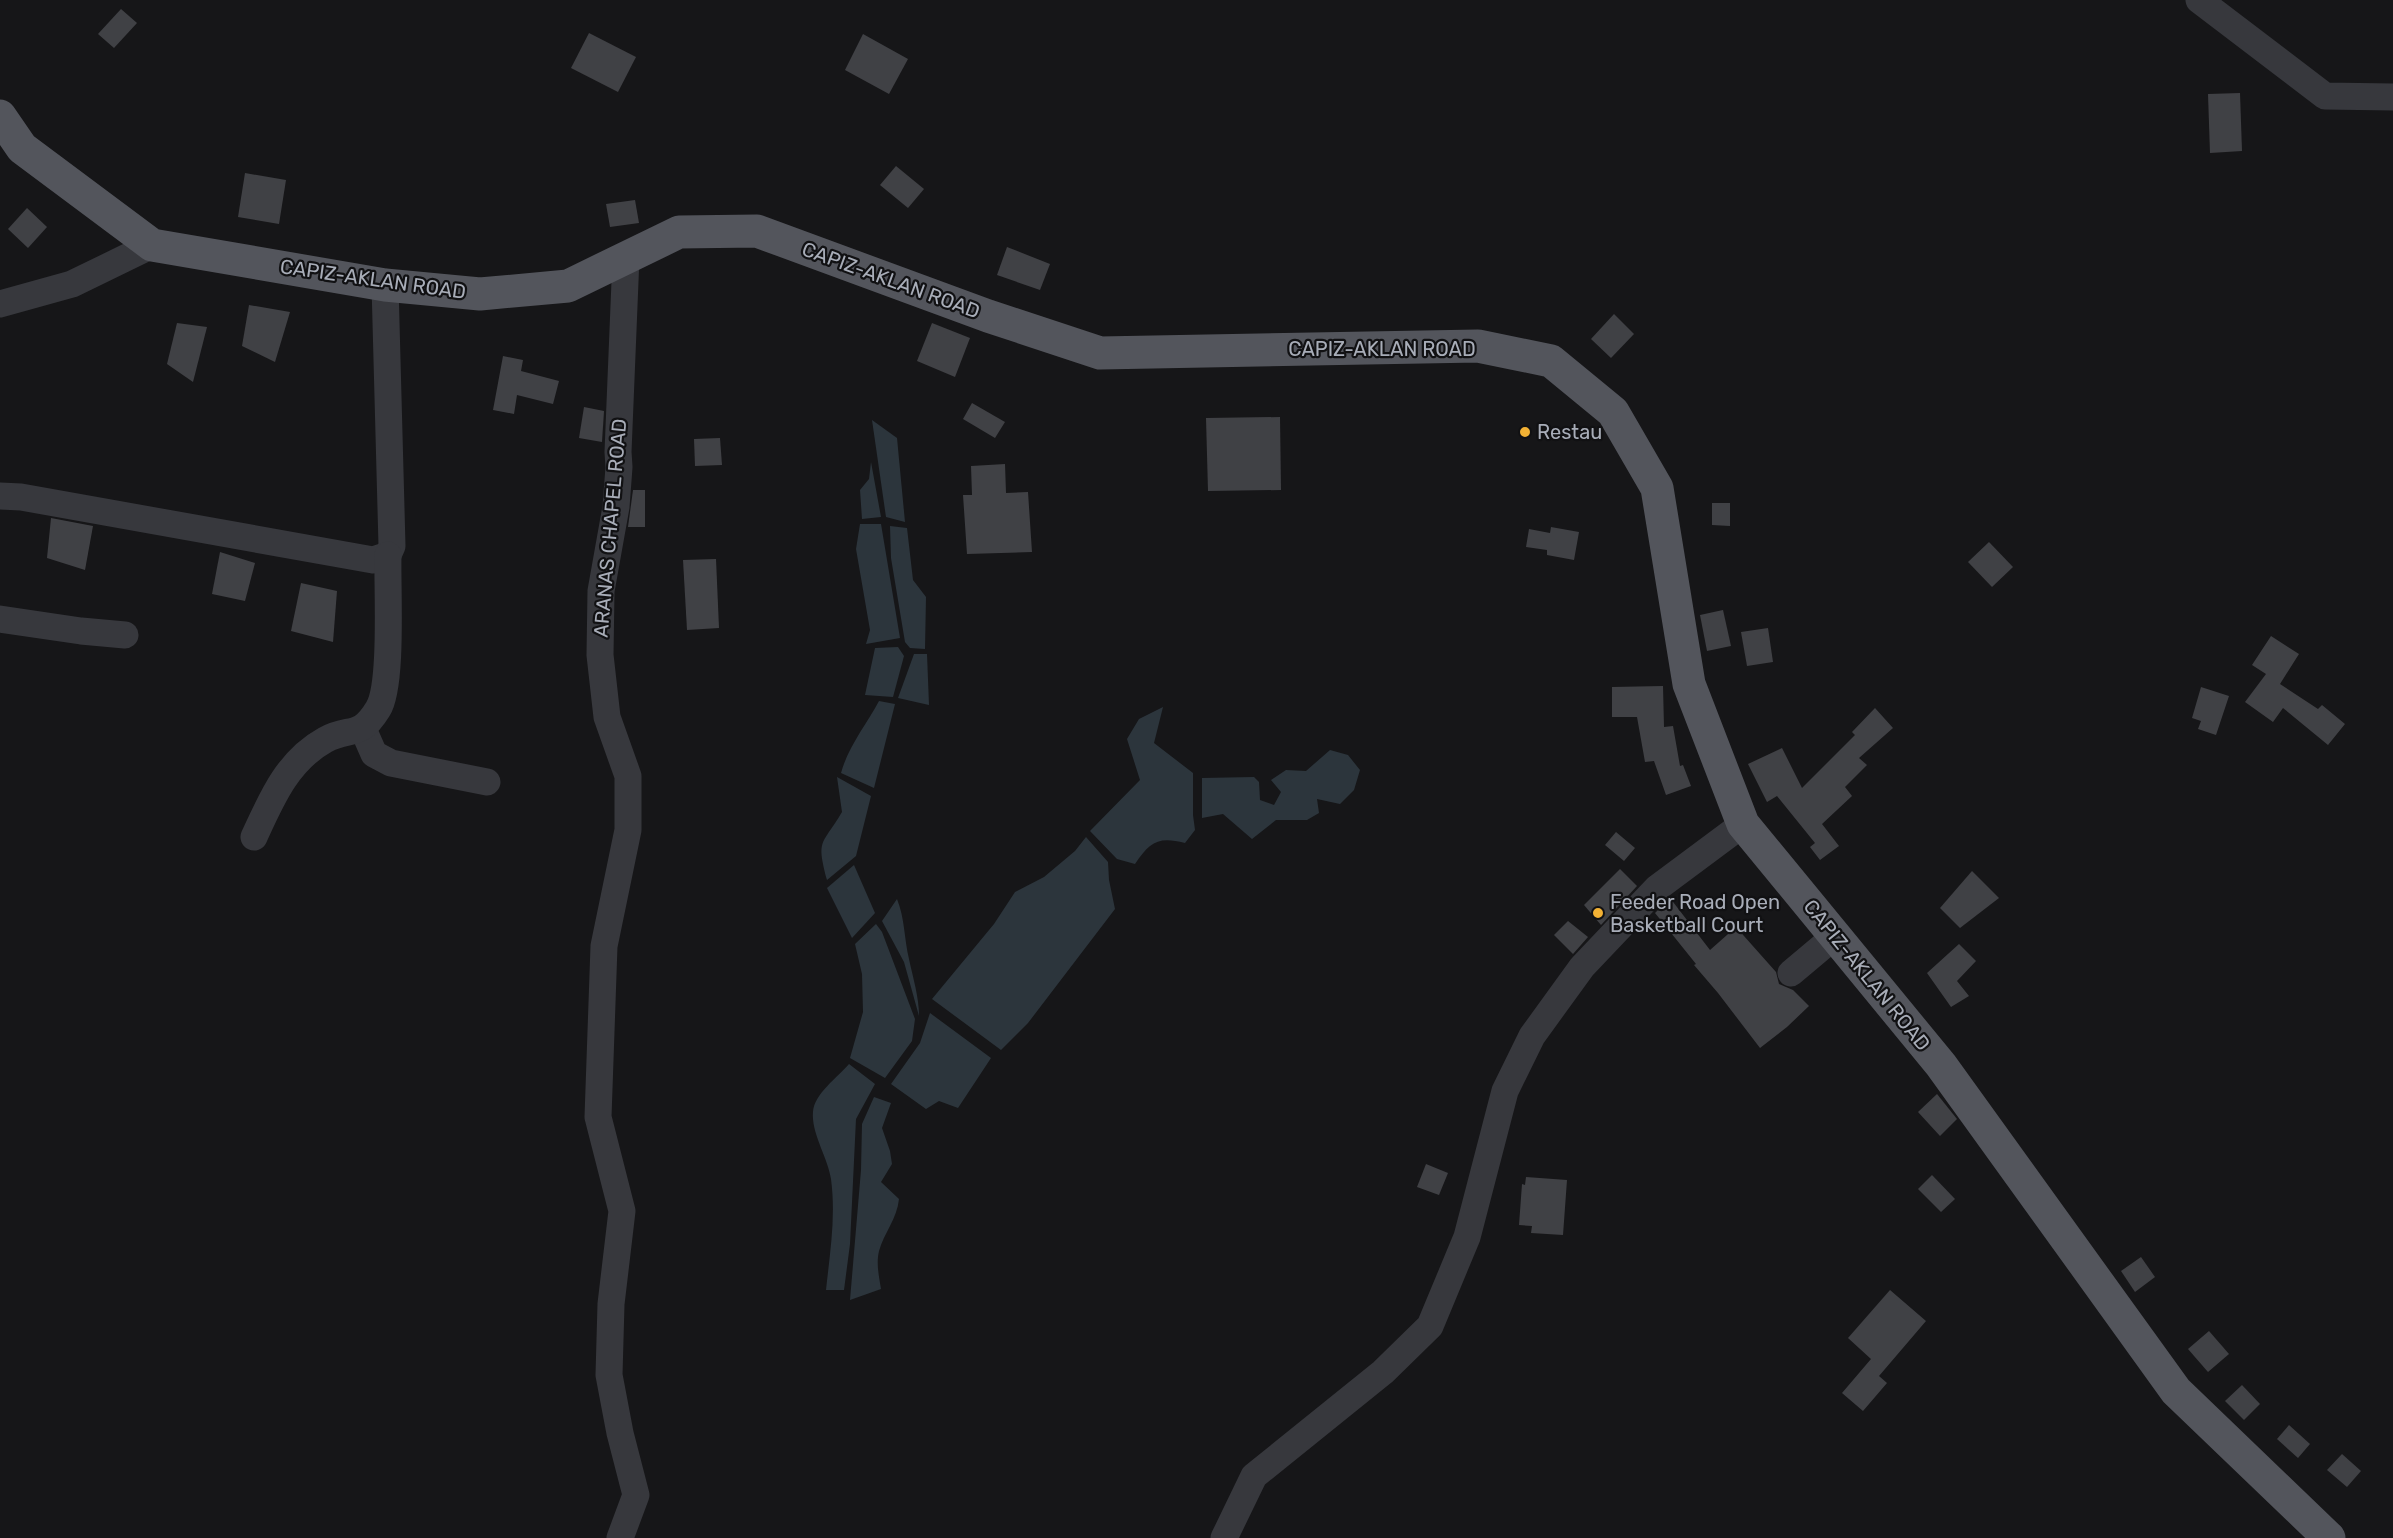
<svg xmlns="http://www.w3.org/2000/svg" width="2393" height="1538" font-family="Rubik,sans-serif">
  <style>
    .water { fill: #2c353c }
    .building { fill: #404145 }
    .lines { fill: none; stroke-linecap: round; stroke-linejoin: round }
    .minor { stroke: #37383d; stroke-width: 27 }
    .major { stroke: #53555c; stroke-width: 33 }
    .poi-dot { fill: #f2b134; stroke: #111113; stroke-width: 2 }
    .labels { text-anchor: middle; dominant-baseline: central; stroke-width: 4.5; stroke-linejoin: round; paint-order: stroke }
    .street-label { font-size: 20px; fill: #a8adb8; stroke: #111113 }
    .poi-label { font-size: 20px; fill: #a8adb8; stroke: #111113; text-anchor: start }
  </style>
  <rect width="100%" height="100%" fill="#161618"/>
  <g class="water">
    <polygon points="872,420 897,438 905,522 886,517"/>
    <polygon points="871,462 881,517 862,519 860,490 869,479"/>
    <polygon points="860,524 881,524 900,638 866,644 870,630 856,549"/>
    <polygon points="890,526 907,528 913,580 926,597 925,649 910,648 905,642 891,558"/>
    <polygon points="898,647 904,656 893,697 865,695 875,648"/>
    <polygon points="914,654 927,654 929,705 898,698"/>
    <path d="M879,701L895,704L874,788L841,773C848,747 866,725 879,701Z"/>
    <path d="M1163,707L1154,743L1193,773V815L1195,830L1185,843C1158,836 1150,842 1135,864L1117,859L1090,831L1140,780L1127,739L1139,719Z"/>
    <polygon points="1330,750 1348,755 1360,770 1354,790 1340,804 1317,799 1319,813 1307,820 1276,820 1252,839 1223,814 1202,818 1202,778 1254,777 1259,782 1260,800 1274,805 1281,792 1271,780 1286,770 1306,771"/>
    <path d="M837,777L871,796L856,856L827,880C816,838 822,846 842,812Z"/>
    <polygon points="1086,837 1108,862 1109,880 1115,909 1028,1023 1001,1050 932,999 994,924 1015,892 1044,877 1075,851"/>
    <polygon points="854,865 875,913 852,938 827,888"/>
    <path d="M897,899C905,919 904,938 909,959C913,978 919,997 919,1016L904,962L882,921Z"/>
    <polygon points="876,924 882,932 915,1019 912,1041 885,1078 850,1058 863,1012 862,974 855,944"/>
    <polygon points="930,1013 991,1058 958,1108 939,1101 926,1109 891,1084 920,1043"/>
    <path d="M849,1064L875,1084L856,1119L850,1244L844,1290H826C830,1252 836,1217 831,1179C828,1158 811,1133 813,1112C814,1094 838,1077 849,1064Z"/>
    <path d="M874,1097L891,1103L882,1128L890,1151L892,1164L881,1182L899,1199C897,1219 884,1233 879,1251C876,1264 879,1276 881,1289L850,1300L861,1170L862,1124Z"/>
  </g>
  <g class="building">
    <polygon points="121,9 137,23 114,48 98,34"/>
    <polygon points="589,33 636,57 618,92 571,68"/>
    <polygon points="863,34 908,59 889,94 845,70"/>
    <polygon points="2240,93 2242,151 2210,153 2208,94"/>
    <polygon points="896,166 924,189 908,208 880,185"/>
    <polygon points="245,173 286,180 279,224 238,217"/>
    <polygon points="635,200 639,223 610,227 606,204"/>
    <polygon points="27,208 47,227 28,248 8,229"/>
    <polygon points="1007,247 1050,264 1040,290 997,275"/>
    <polygon points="249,305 290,312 275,362 242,346"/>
    <polygon points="1614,314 1634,334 1611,358 1591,339"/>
    <polygon points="177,323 207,327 193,382 167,364"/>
    <polygon points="932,323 970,338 955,377 917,361"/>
    <polygon points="503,356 523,360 521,371 559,381 553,404 517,395 514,414 493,410"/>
    <polygon points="972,403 1005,422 995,438 963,419"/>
    <polygon points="584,407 604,411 602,442 579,438"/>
    <polygon points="1280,417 1281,490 1208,491 1206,418"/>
    <polygon points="720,438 722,465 695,466 694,439"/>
    <polygon points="1005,464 1006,493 1028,492 1032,552 967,554 963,495 972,495 971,466"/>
    <polygon points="633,490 645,490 645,527 628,527"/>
    <polygon points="1712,503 1730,503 1730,526 1712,525"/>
    <polygon points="51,518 93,526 85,570 47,558"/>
    <polygon points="1551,527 1579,532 1574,560 1547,555 1547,550 1526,547 1529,529 1550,533"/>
    <polygon points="1989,542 2013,567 1992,587 1968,562"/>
    <polygon points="220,552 255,563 245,601 212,594"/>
    <polygon points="716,559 719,628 687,630 683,560"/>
    <polygon points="301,583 337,591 333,642 291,631"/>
    <polygon points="1723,610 1731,646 1707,651 1700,615"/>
    <polygon points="1768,628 1773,662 1747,666 1741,632"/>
    <polygon points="2271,636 2299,654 2280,684 2318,709 2322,705 2345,724 2328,745 2283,708 2273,722 2245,702 2266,674 2252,665"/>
    <polygon points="1663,686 1664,727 1673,726 1680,766 1683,765 1691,786 1666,795 1654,761 1645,762 1637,717 1612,717 1612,687"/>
    <polygon points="2201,687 2229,696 2216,735 2198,729 2201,721 2192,718"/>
    <polygon points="1875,708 1893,728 1859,758 1867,765 1845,787 1852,796 1822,824 1839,846 1820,860 1810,847 1815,843 1777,796 1767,802 1748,764 1782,748 1802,788 1855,735 1852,732"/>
    <polygon points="1616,832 1635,848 1624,861 1605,845"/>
    <polygon points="1620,869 1637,886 1601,925 1584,905"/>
    <polygon points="1972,871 1999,898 1960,928 1940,908"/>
    <polygon points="1670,898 1710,950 1736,927 1776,972 1779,984 1793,990 1809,1006 1787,1027 1760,1048 1718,993 1694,965 1696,964 1655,913"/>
    <polygon points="1568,921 1588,937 1573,954 1554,935"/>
    <polygon points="1959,944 1976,961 1957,981 1969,996 1951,1007 1927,973"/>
    <polygon points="1937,1094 1957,1119 1940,1136 1918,1112"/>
    <polygon points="1426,1164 1448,1173 1439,1195 1417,1187"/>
    <polygon points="1932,1175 1955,1199 1941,1212 1918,1189"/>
    <polygon points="1526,1177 1567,1180 1563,1235 1531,1233 1532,1226 1519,1225 1522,1184 1525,1185"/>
    <polygon points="2141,1257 2155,1277 2135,1292 2121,1271"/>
    <polygon points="1890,1290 1926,1321 1879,1376 1887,1383 1863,1411 1842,1393 1871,1359 1848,1338"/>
    <polygon points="2209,1331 2229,1354 2208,1372 2188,1349"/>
    <polygon points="2242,1385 2260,1404 2244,1420 2225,1401"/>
    <polygon points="2289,1425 2310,1444 2298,1458 2277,1439"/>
    <polygon points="2342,1454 2361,1471 2347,1487 2327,1470"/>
  </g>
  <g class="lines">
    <g class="minor">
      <polyline points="2199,0 2325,96 2393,97"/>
      <polyline points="0,304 72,284 152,245"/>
      <polyline points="0,496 21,497 373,560 388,555 392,546 385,285"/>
      <polyline points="0,619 81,631 125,635"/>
      <polyline points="363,729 374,754 391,763 487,782"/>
      <path d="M254,837C271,800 287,761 325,740C350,726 359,740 378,709C393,685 387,587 388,555"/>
      <polyline points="1791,973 1835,936"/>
      <polyline points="620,1538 636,1495 620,1433 609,1375 611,1304 622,1211 598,1117 604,946 628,830 628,776 607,717 600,655 601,591 616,507 619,467 618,452 626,257"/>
      <polyline points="1224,1538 1254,1476 1383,1372 1430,1326 1467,1237 1505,1091 1532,1036 1582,967 1657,888 1743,824"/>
    </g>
    <polyline class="major" points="0,116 22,148 152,245 385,285 480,294 568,286 679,232 757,231 988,316 1100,353 1478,346 1551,361 1613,412 1657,488 1689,684 1743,824 1941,1065 2176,1391 2329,1538"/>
  </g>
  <g class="poi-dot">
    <circle cx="1525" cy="432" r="6"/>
    <circle cx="1598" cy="913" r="6"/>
  </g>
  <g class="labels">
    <g class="street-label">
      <text transform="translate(373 279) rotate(8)">CAPIZ-AKLAN ROAD</text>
      <text transform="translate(891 280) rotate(20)">CAPIZ-AKLAN ROAD</text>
      <text x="1382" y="349">CAPIZ-AKLAN ROAD</text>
      <text transform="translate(610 528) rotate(-85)">ARANAS CHAPEL ROAD</text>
      <text transform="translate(1867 975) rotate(51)">CAPIZ-AKLAN ROAD</text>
    </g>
    <g class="poi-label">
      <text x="1537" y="432">Restau</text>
      <text x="1610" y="902">Feeder Road Open<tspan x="1610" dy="23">Basketball Court</tspan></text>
    </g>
  </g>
</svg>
